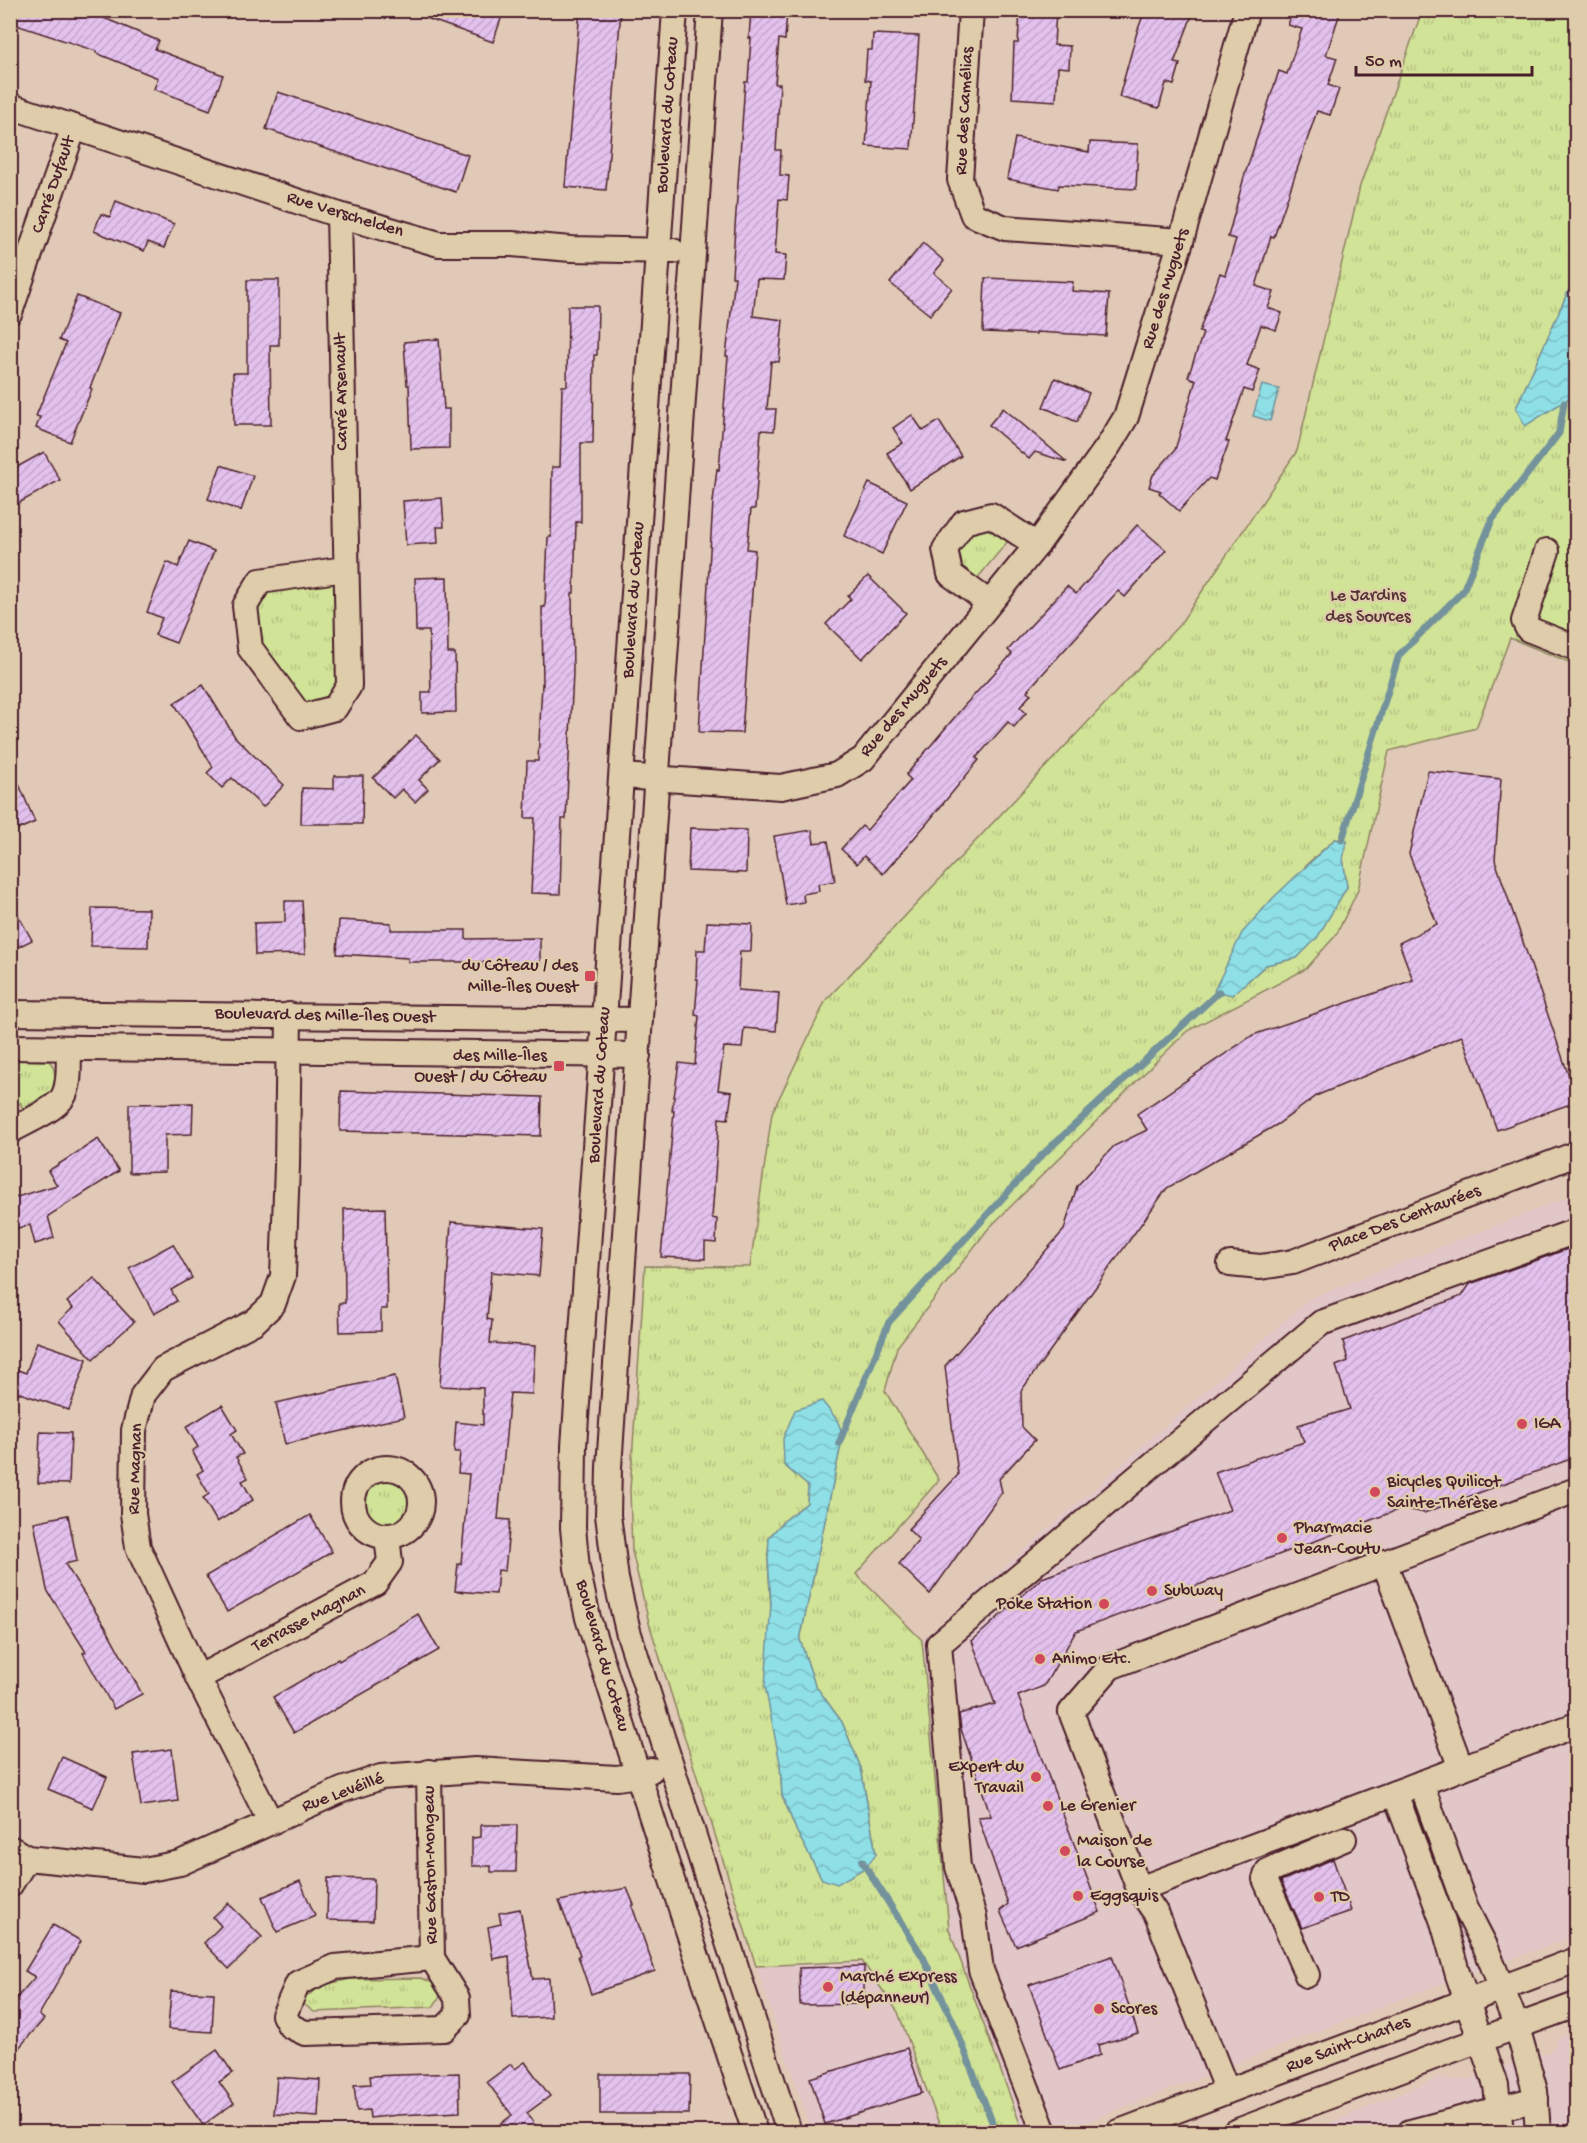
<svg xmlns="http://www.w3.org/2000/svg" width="1587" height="2143" font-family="'Gochi Hand',sans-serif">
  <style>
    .built { fill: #e1c7c7 }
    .grass { fill: url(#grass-tufts); stroke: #8e8161; stroke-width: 1.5; fill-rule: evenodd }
    .water { fill: url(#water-waves); stroke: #73929b; stroke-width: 1.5 }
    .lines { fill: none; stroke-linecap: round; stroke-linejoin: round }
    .stream { stroke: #73929b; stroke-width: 7 }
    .building { fill: url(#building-hatch); stroke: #4a1f2b; stroke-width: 1.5 }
    .minor-casing { stroke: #4a1f2b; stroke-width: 28 }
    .minor { stroke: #dfccaa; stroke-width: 24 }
    .poi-dot { fill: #d1495b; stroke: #dfccaa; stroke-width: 2 }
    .labels { text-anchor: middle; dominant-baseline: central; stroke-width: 4.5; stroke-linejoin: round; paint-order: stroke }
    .street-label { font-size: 18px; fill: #4a1f2b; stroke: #dfccaa }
    .park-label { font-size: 18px; fill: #583336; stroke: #dfccaa }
    .poi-label { font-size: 18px; fill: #4a1f2b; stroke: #dfccaa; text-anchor: start }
  </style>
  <defs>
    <pattern id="grass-tufts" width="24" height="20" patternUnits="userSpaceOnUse" patternTransform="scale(1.5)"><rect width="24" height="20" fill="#d1e397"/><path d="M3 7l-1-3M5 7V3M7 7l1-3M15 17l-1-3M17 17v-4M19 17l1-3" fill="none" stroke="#b5c282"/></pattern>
    <pattern id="water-waves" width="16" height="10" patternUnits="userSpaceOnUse" patternTransform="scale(1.5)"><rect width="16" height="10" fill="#8edfe6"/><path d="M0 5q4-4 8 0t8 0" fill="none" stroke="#7cbfc5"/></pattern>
    <pattern id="building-hatch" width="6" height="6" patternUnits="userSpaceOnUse" patternTransform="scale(1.5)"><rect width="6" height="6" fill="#e3c1ed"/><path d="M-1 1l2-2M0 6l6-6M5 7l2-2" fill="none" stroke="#c4a5cb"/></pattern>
  </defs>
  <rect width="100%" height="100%" fill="#e0cab7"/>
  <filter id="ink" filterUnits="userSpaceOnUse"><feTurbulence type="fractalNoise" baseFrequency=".0167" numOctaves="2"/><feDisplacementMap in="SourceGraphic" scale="12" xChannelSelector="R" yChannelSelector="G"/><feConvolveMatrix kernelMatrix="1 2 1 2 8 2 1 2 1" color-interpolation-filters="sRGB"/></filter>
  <g filter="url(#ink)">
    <g class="built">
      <polygon points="1576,1194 1576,1936 1427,1989 1060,2132 1023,2132 949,1929 922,1640 1310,1298"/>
      <polygon points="862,1961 898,2012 942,2132 812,2132 756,1966"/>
      <polygon points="1576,2031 1576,2132 1308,2132 1436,2079 1466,2080 1551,2051 1559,2037"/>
    </g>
    <g class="grass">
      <path d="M1422,11H1576V274L1516,408L1525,425L1576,394V665L1510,638L1476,728L1389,751L1358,890L1336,935L1306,969L1187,1031L988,1229L897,1347L885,1391L939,1480L856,1574L922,1640L949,1929L1023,2132H942L898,2012L862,1961L756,1966L649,1623L632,1551L630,1490L645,1266L750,1267L772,1113L826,1000L1180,624L1297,451L1360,186ZM1335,839L1347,841L1343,858L1347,887L1297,958L1266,965L1232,995L1306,865ZM843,1435L800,1640L815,1685L842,1722L861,1768L876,1854L865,1868L822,1879L797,1832L782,1795L768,1559L769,1537L784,1521L807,1503L808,1486L784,1465Z"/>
      <polygon points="989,527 1008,541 976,580 963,570 959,549 971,533"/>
      <polygon points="338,579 342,686 331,701 305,710 259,648 254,609 270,591"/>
      <path d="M11,1060L49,1061C57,1069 55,1082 51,1092L23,1109L20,1103L14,1105L17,1112L11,1116Z"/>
      <circle cx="387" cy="1502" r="26"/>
      <polygon points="421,1978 436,1984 441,1995 433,2007 314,2012 300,2001 323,1985 350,1979"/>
    </g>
    <g class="water">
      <polygon points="1576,274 1576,394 1525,426 1516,408"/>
      <polygon points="1262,385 1279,389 1270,421 1253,416"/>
      <polygon points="1335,839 1347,841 1343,858 1347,887 1317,938 1297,958 1266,965 1232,995 1214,991 1242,933 1273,898"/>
      <polygon points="822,1401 837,1420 843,1435 800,1640 815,1685 842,1722 861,1768 876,1854 865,1868 837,1884 822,1879 797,1832 782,1795 780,1763 765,1686 771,1603 768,1559 769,1537 784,1521 807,1503 808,1486 784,1465 783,1439 795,1410"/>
    </g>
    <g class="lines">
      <g class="stream">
        <polyline points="1342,840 1399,655 1463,591 1492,520 1559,433 1564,403"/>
        <polyline points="839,1443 889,1322 1041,1156 1219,992"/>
        <polyline points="862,1861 923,1957 955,2026 996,2132"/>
      </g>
    </g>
    <g class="building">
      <polygon points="10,10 85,10 159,41 155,49 223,75 210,110 154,89 158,78 96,53 96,51 10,23"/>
      <polygon points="413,10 504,10 493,42 412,13"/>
      <polygon points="580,10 621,10 606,190 565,187"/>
      <polygon points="751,10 787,10 785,40 779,39 775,84 780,84 776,150 781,150 780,175 789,176 787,200 779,199 775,254 786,255 784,280 757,279 753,316 783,320 779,362 771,361 767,409 776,409 774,431 761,430 755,509 751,509 747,549 755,550 742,733 699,732 713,502 717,469 719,470 728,356 726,356 735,277 732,277 735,227 745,82 748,82 751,38 749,38"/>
      <polygon points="1020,10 1056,10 1054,45 1070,46 1069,68 1058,67 1056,101 1012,98 1014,43 1018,43"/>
      <polygon points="1145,10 1194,10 1174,63 1180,64 1174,85 1166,83 1159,108 1119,97 1137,32"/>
      <polygon points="1293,10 1341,10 1326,55 1337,58 1328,85 1339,89 1330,115 1317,111 1274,237 1271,236 1256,286 1274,292 1268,308 1282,313 1276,330 1261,325 1247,365 1260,370 1252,392 1244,389 1226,441 1229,442 1215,480 1209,478 1179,511 1159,493 1161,491 1149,487 1153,475 1175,450 1196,380 1188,377 1203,333 1199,332 1220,273 1225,275 1236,239 1228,237 1244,177 1279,71 1287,74 1302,29 1288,25"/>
      <polygon points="873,34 919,36 911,149 866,146 871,81 865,80 867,50 872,50"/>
      <polygon points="278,92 468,155 456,192 266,129"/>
      <polygon points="1015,138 1089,152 1090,142 1138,144 1136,189 1059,185 1058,189 1007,179"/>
      <polygon points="116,201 174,224 164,248 148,242 144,251 94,231 101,214 110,217"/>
      <polygon points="923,243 944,261 934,273 952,288 930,315 890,283"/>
      <polygon points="985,278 1073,282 1072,291 1109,294 1106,336 1036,332 1036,334 983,332"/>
      <polygon points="247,280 279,280 279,345 270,345 271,425 234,425 233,373 247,373"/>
      <polygon points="77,296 120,313 90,388 92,389 70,442 36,428 40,417 36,416 66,343 59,340"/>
      <polygon points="568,306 598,306 597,355 594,355 593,443 581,443 581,522 576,522 574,593 572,593 573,673 566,819 562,819 560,894 531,893 535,818 525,818 527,761 538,761 542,684 543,685 542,607 545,607 548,537 551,537 552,467 560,467 562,386 567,386"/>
      <polygon points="439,339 444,409 449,409 449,448 411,449 409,385 407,385 404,342"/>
      <polygon points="1055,378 1089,393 1077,422 1043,407"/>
      <polygon points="1003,408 1067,462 1035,452 1029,459 989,425"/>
      <polygon points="912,415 923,431 939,421 961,456 910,489 887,453 903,443 893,428"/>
      <polygon points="44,452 60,480 10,508 10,471"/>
      <polygon points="221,465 253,476 241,511 208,499"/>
      <polygon points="869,483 907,501 882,554 844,536"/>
      <polygon points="442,498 444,527 437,527 438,543 406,545 403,501"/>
      <polygon points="1137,525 1166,550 1125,597 1118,591 1027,691 1031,694 1020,707 1026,713 1014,727 1008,722 976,758 979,760 928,822 883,874 864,856 857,864 841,849 862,826 867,830 911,780 906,775 964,706 1012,654 1008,650 1067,586 1076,594"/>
      <polygon points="189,541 214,551 176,643 155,635 162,618 147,612 167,562 178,567"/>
      <polygon points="868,576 906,613 862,659 826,624 851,599 848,596"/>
      <polygon points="447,577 448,653 455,653 456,712 422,713 422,692 431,692 429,631 416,631 415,578"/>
      <polygon points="203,685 235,737 284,785 263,807 232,778 222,788 207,773 213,767 174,703"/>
      <polygon points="416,735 440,759 419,780 428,789 415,802 402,789 393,798 373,778"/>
      <polygon points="10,763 35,822 10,833"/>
      <polygon points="1428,771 1501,779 1495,860 1576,1097 1576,1102 1497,1130 1462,1036 1318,1095 1278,1124 1167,1188 1021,1391 1022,1427 1035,1440 999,1479 1002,1492 930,1594 899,1564 919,1540 908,1529 958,1475 945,1366 1064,1230 1077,1186 1114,1146 1147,1130 1137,1114 1253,1035 1413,980 1399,943 1437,924 1409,854"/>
      <polygon points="334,776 363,776 362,824 301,824 302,788 334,789"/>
      <polygon points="690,828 747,830 746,873 688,871"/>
      <polygon points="812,830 814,843 828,841 835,881 818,884 819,891 803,894 804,902 786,905 774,836"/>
      <polygon points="10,901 32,940 10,951"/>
      <polygon points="285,901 302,901 305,954 255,955 254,923 285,922"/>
      <polygon points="92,908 149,909 148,947 91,946"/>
      <polygon points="339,920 391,923 391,930 466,930 466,939 540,938 540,966 484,967 484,962 408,962 408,958 337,954"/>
      <polygon points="707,922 752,924 751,951 740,951 738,990 779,993 776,1031 744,1028 742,1048 724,1047 718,1090 732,1092 728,1119 719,1118 712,1218 717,1219 716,1243 705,1242 705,1259 661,1257 674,1111 672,1111 679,1063 695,1065 699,1016 695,1015 698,979 696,979 697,950 705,950"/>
      <polygon points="341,1091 542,1097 541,1136 340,1131"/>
      <polygon points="193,1103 192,1134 165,1135 165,1172 129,1173 129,1104"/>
      <polygon points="98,1139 119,1171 48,1216 54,1238 35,1244 30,1225 10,1230 10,1199 57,1185 48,1171"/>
      <polygon points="385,1208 387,1309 381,1309 381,1331 340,1332 339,1303 345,1303 344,1209"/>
      <polygon points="451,1222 543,1229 539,1276 491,1272 487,1319 492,1320 490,1343 535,1346 532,1394 510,1393 498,1519 510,1520 505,1571 498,1570 496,1594 455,1591 458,1564 461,1564 469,1474 458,1473 460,1452 454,1452 456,1422 483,1425 483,1388 440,1386"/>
      <polygon points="173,1244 192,1278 171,1290 177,1301 154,1314 129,1268"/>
      <polygon points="1576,1246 1576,1457 1424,1513 1403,1508 1076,1631 1044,1686 1018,1696 1100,1912 1016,1946 1000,1911 1008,1904 978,1817 991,1816 961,1729 959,1714 995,1704 972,1641 1042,1578 1230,1510 1215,1472 1304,1442 1298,1425 1350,1409 1336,1366 1348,1361 1343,1341 1462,1296 1470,1284"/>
      <polygon points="94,1278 134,1322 93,1359 59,1321 73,1308 67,1302"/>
      <polygon points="37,1342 87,1359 69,1410 11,1390 18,1370 26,1373"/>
      <polygon points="395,1376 404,1417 285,1444 276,1403"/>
      <polygon points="222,1405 237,1430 231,1434 243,1454 236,1457 248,1478 242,1481 253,1500 217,1522 203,1498 209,1494 197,1474 203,1470 192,1451 198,1447 186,1427"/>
      <polygon points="40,1432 71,1433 69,1484 38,1483"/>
      <polygon points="68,1515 77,1561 65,1564 106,1628 142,1694 114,1709 83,1653 86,1652 47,1590 34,1522"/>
      <polygon points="310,1515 332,1552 227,1612 206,1576"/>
      <polygon points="418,1614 439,1650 294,1733 273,1697 338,1659 339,1661"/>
      <polygon points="172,1749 178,1801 141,1806 133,1754"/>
      <polygon points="62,1757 107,1777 93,1808 48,1789"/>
      <polygon points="481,1825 517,1825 516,1872 491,1872 491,1866 472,1866 472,1838 481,1837"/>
      <polygon points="1333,1859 1351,1911 1302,1928 1281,1881"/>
      <polygon points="328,1878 374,1879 373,1921 327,1920"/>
      <polygon points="300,1881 315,1916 277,1932 262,1897"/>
      <polygon points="627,1888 634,1905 632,1906 655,1971 591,1994 578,1956 580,1955 559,1901"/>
      <polygon points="228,1903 262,1937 229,1969 204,1943 221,1926 213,1917"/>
      <polygon points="520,1909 533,1979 549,1978 551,2017 513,2019 509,1956 493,1959 488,1927 501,1924 499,1913"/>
      <polygon points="53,1925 81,1941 39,2015 44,2019 10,2058 10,2005 35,1977 25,1971"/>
      <polygon points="1112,1956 1138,2033 1098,2045 1100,2055 1060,2070 1029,1985"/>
      <polygon points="864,1966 864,2004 800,2005 799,1968"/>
      <polygon points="171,1991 214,1993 212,2032 168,2029"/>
      <polygon points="907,2048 922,2093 825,2124 810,2078"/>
      <polygon points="217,2050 233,2073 219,2082 234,2103 203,2125 172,2082"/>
      <polygon points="525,2062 550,2096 527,2113 540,2133 489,2133 512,2115 487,2082 511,2064 515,2069"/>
      <polygon points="459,2073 460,2112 398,2115 370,2118 369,2110 357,2111 354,2085 371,2084 370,2076"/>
      <polygon points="600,2074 690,2074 689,2114 600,2114"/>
      <polygon points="277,2077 320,2080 318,2117 274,2114"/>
    </g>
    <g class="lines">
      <defs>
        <g id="minor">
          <polyline points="675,10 574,1446 573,1528 577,1568 588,1618 687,1927 755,2132"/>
          <polyline points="710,10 619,1320 609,1467 608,1515 616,1579 628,1631 789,2132"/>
          <polyline points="971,10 960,180 973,215 1005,228 1181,241"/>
          <polyline points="10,106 339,215 439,244 512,244 571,249 673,251"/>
          <polyline points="339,215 349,686 335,708 301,717 250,648 245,606 260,581 345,569"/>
          <polyline points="10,312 74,127"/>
          <polyline points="1547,551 1524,621 1528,629 1576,648"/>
          <polyline points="989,603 950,574 945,549 964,522 991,515 1037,545"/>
          <polyline points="622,776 781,787 837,775 863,759 1037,545 1109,445 1126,417 1181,241 1247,10"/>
          <polyline points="10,1013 640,1020"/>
          <polyline points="10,1047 638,1055"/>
          <path d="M10,1131C24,1123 55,1110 63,1097C71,1084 68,1063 69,1048"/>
          <polyline points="1230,1264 1260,1267 1293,1262 1576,1154"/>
          <circle cx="387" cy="1502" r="34"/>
          <polyline points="1384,1562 1461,1768"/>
          <polyline points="198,1678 375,1583 390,1562 387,1537"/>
          <polyline points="429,1772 432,1958 457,1998 458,2015 444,2029 305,2033 290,2026 284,2015 298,1983 335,1967 432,1958"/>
          <polyline points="1421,1783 1466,1909 1486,1948 1517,2027 1535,2091 1538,2132"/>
          <polyline points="1395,1793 1443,1922 1458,1975 1496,2085 1501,2132"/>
          <polyline points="270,1821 198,1678 138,1547 133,1514 134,1430 143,1395 163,1369 254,1322 273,1304 283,1276 287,1166 289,1015"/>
          <polyline points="10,1848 27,1858 144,1870 180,1863 342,1790 381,1777 475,1770 617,1778 638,1775 651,1770"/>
          <polyline points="10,1885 27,1858"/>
          <polyline points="1139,1889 1576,1725"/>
          <polyline points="1307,1975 1265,1879 1268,1871 1344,1839"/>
          <polyline points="1227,2091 1157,1915 1139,1889 1071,1712 1110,1667 1576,1490"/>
          <polyline points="1044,2132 981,1970 974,1917 958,1867 939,1644 1321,1323 1576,1231"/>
          <polyline points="1119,2132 1576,1960"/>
          <polyline points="1235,2132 1447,2052 1576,2005"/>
          <polyline points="1410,2132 1536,2099"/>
        </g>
      </defs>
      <use href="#minor" class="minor-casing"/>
      <use href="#minor" class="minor"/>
    </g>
  </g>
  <g class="poi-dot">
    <rect x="584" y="970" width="12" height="12" rx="3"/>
    <rect x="553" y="1060" width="12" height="12" rx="3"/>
    <circle cx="1522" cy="1424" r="6"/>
    <circle cx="1375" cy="1492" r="6"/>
    <circle cx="1282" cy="1538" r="6"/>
    <circle cx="1152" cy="1591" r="6"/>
    <circle cx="1104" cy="1604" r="6"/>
    <circle cx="1040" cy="1659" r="6"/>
    <circle cx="1036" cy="1777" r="6"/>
    <circle cx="1048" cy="1806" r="6"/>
    <circle cx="1065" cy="1851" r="6"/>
    <circle cx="1078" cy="1896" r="6"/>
    <circle cx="1319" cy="1897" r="6"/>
    <circle cx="828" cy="1987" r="6"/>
    <circle cx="1099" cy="2009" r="6"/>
  </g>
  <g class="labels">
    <g class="street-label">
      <text transform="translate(965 111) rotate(-87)">Rue des Camélias</text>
      <text transform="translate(668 115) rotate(-86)">Boulevard du Coteau</text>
      <text transform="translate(54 185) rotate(-71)">Carré Dufault</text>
      <text transform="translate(345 215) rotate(17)">Rue Verschelden</text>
      <text transform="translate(1166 289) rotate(-73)">Rue des Muguets</text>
      <text transform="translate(342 392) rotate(-91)">Carré Arsenault</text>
      <text transform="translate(634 600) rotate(-86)">Boulevard du Coteau</text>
      <text transform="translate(904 707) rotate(-50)">Rue des Muguets</text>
      <text transform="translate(325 1016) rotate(1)">Boulevard des Mille-Îles Ouest</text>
      <text transform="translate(600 1085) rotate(-86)">Boulevard du Coteau</text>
      <text transform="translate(1405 1219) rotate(-21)">Place Des Centaurées</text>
      <text transform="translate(136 1469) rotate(-88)">Rue Magnan</text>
      <text transform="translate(309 1619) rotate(-28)">Terrasse Magnan</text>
      <text transform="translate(602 1656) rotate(74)">Boulevard du Coteau</text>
      <text transform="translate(343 1793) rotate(-20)">Rue Levéillé</text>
      <text transform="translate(431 1865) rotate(-91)">Rue Gaston-Mongeau</text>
      <text transform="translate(1348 2045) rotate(-21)">Rue Saint-Charles</text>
    </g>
    <g class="park-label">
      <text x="1368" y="596">Le Jardins<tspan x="1368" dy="21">des Sources</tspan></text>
    </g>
    <g class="poi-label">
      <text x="578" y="966" text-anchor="end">du Côteau / des<tspan x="578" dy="21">Mille-Îles Ouest</tspan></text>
      <text x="547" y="1056" text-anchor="end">des Mille-Îles<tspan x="547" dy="21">Ouest / du Côteau</tspan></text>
      <text x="1534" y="1424">IGA</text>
      <text x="1387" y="1482">Bicycles Quilicot<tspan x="1387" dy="21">Sainte-Thérèse</tspan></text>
      <text x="1294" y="1528">Pharmacie<tspan x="1294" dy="21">Jean-Coutu</tspan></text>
      <text x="1164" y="1591">Subway</text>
      <text x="1092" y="1604" text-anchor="end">Poke Station</text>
      <text x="1052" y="1659">Animo Etc.</text>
      <text x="1024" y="1767" text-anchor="end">Expert du<tspan x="1024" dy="21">Travail</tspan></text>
      <text x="1060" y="1806">Le Grenier</text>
      <text x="1077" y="1841">Maison de<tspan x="1077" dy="21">la Course</tspan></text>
      <text x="1090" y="1896">Eggsquis</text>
      <text x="1331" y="1897">TD</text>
      <text x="840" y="1977">Marché Express<tspan x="840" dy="21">(dépanneur)</tspan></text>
      <text x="1111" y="2009">Scores</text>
    </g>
  </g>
  <rect width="1587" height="2143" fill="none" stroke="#dfccaa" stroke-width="36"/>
  <rect x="18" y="18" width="1551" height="2107" fill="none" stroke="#4a1f2b" stroke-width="2" filter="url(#ink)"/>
  <path d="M1356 66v9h176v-9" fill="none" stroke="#4a1f2b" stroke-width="3"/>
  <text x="1365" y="66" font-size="18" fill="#4a1f2b" stroke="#dfccaa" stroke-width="4.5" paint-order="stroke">50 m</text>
</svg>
